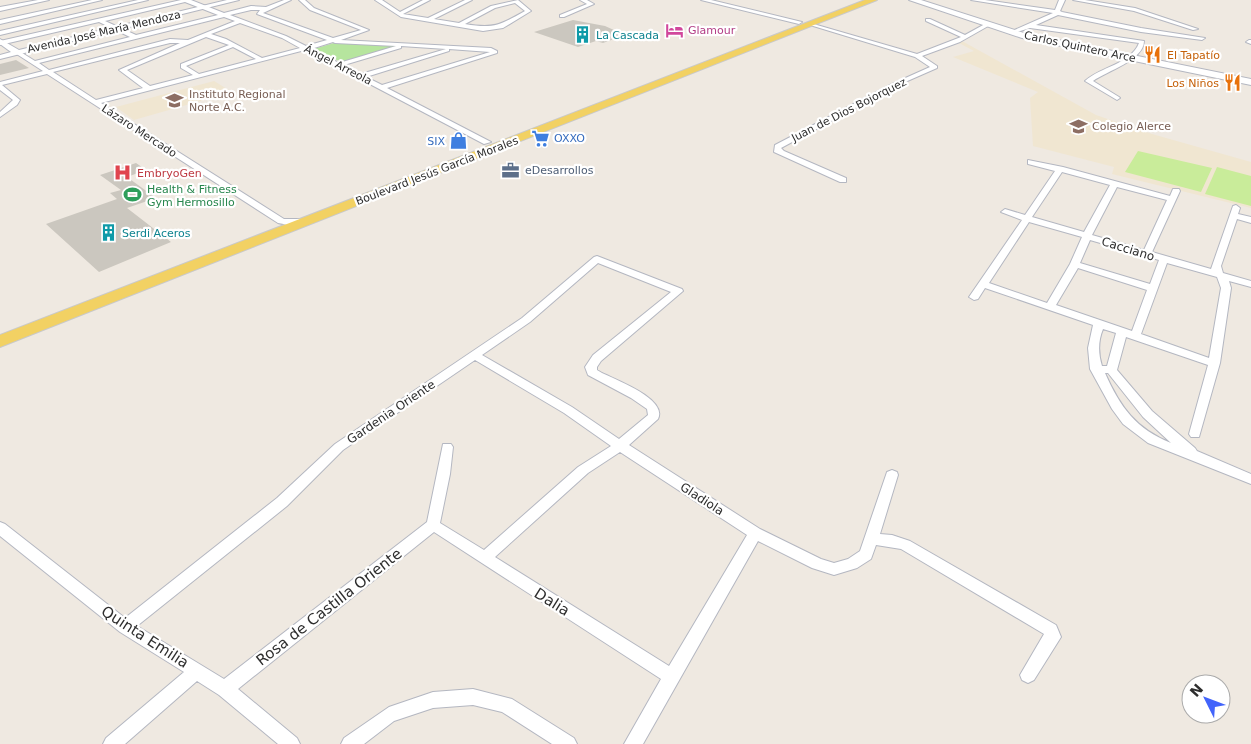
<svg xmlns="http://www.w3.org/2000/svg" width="1251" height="744" font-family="'DejaVu Sans',sans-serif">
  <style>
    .education { fill: #f0e6d1 }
    .green { fill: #b6e59e }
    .pitch { fill: #c9ec9a }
    .building { fill: #cbc7bf }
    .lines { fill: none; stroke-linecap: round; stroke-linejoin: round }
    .minor-casing { stroke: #b4b7c1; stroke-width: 2 }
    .tertiary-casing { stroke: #b4b7c1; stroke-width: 2 }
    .secondary-casing { stroke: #b4b7c1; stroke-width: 2 }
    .primary-casing { stroke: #c9c9c9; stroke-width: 2 }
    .minor { fill: #fff; fill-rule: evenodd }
    .tertiary { fill: #fff; fill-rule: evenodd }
    .secondary { fill: #fff; fill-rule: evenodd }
    .primary { fill: #f2d163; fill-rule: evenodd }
    .labels { text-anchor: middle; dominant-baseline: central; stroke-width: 4.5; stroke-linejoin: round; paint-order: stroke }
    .far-hotel-label { font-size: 11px; fill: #b23c85; stroke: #fff; text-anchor: start }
    .far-street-label { font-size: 11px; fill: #2e2e2e; stroke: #fff }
    .far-culture-label { font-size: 11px; fill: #0d838f; stroke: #fff; text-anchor: start }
    .far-food-label { font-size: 11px; fill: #c56008; stroke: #fff; text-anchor: start }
    .far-education-label { font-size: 11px; fill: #785e54; stroke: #fff; text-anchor: start }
    .far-shop-label { font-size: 11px; fill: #366cbe; stroke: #fff; text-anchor: start }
    .far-service-label { font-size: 11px; fill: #4e5e75; stroke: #fff; text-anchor: start }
    .far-health-label { font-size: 11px; fill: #be3a42; stroke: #fff; text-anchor: start }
    .far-leisure-label { font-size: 11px; fill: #27864d; stroke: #fff; text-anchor: start }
    .street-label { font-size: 12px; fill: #2e2e2e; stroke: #fff }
    .near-street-label { font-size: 15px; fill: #2e2e2e; stroke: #fff }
  </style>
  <rect width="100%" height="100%" fill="#efe9e1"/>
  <g class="education">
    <polygon points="962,41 1096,115 1152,134 1251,162 1251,208 1112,174 1114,167 1033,146 1030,98 1038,92 953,57 974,51 959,43"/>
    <polygon points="214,81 232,92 134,120 116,107"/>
  </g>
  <polygon class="green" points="337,42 398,46 341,62 314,49"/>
  <g class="pitch">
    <polygon points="1138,151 1212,168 1201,192 1125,172"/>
    <polygon points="1217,167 1251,176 1251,206 1205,194"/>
  </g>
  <g class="building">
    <polygon points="573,20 605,26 625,35 603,43 596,41 578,47 534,32"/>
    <polygon points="16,60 29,68 0,75 0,64"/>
    <polygon points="136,163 146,170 127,177 156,198 127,208 171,242 99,272 46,224 117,199 110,193 121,190 100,175"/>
  </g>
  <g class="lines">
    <defs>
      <g id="minor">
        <polygon points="38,0 49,0 0,11 0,7"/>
        <polygon points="92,0 102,0 0,24 0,20"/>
        <polygon points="138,0 148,0 0,35 0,31"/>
        <path d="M181,0H191L224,13L251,6L266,7L284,0H291L263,13L333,38L361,30L310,10L299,0H305L314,8L369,30L341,40L491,48L497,51V53L387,88L491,142L484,144L305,50L101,103L284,219H304L308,222C300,228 288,225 278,223L47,74L2,85L20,100L17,105L0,117V112L13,100L0,90V82L43,71L15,53V51H19L35,61L130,37L99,22L0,45V41ZM185,2L218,15L136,35L105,21ZM251,10H260L257,14L327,40L306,46L286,36L230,15ZM224,17L235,21L188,40L170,39L49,70L39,63ZM240,23L282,38L300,48L262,58L226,39L211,34ZM206,37L229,45L181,64V68L193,75L150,86L127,70ZM333,42L335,43L396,46L339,63L311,49ZM170,43H180L119,70L143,88L96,100L53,72ZM401,46L446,49L361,74L344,65L401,48ZM233,47L256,59L199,74L186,66ZM449,49L490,52L382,85L366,77L449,51Z"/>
        <path d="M375,0H382L400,12L423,0H430L403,14L428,18L465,0H472L434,19L459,23L491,6L518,0L531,11L503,28L483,31L401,17ZM515,3L525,11C500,25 494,29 465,24L495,8Z"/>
        <polygon points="580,0 587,0 594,4 564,17 560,17 560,15 587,4"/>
        <polygon points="701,0 711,0 802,22 799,24"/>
        <path d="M971,0H985L1055,10L1059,0H1065L1060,11L1062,12L1141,28L1205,38L1202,40L1141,32L1058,15L1036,25L1144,41C1144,60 1107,71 1093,81L1119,97L1120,98L1117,100L1085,81C1100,67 1131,64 1139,43L1030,28L1010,34V32L1053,13Z"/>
        <polygon points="1073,0 1085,0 1135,8 1198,29 1193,30 1134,11"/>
        <polygon points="926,19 930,19 965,35 985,24 990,25 960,42 922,56 937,66 937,68 896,86 781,148 784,151 846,178 846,182 840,182 774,152 775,145 892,84 930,67 915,57 810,25 810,23 917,54 961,37 926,21"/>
        <polygon points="1249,40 1251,40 1251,44 1246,42"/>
        <path d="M1028,160L1063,167L1170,196L1173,189H1179L1180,191L1152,252L1211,269L1233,206L1236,205L1240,208L1238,214L1251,217V223L1237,219L1221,266L1223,273L1251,281V287L1229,281L1231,288L1220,363L1199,437H1191L1189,434L1208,365L1126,337L1117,370L1152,411L1195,448L1197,451L1251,474V484L1148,443L1123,424L1112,409L1090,369L1088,348L1093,325L985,288L978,299L974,300L969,297L1022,220L1001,212L1005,209L1025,215L1055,171L1028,164ZM1062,172L1110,185L1084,232L1032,217ZM1117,187L1167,200L1144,250L1092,235ZM1029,222L1082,237L1070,264L1047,303L989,283ZM1090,240L1159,260L1150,284L1080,263ZM1167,263L1217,277L1221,288L1209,358L1141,334ZM1078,268L1147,290L1132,331L1056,305ZM1103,329L1116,333L1107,366H1102C1098,353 1098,341 1103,329ZM1105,373H1108L1143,417L1171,443C1136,429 1120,407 1105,373Z"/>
        <path d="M597,256L682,289L683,291L601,361L597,367V370L602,373C616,380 668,399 658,419L629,445L760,529L821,559L834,563L848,559L860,551L886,475L887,472L892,470L897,472L898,475L880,534L892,535L910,541L1056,625L1061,637L1034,680L1028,683L1022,680L1020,675L1044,634L901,549L876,545L871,559L857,568L834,575L812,568L758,541L643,744H624L661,679L434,532L238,689L297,738L300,744H278L219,695L197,681L125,744H103L106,738L184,672L120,632L0,536V522L5,524L125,618L277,498L335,444L522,318L594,257ZM598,263L671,292L593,355L585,367L588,375L631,398L647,409L648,415L619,439L572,407L482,355L530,322ZM475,360L564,413L611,446L578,467L484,550L440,523L450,474L453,447L451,444H443L427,522L224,679L137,626L287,506L343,450ZM620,452L747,535L669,666L495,557L588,473Z"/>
        <polygon points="473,689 512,699 574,738 577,744 552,744 502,712 473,705 433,708 394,721 364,744 341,744 344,738 389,707 433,692"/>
      </g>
      <polygon id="tertiary" points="227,0 239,0 0,59 0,55 11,52 0,44 0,39 19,50"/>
      <polygon id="secondary" points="909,0 921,0 1024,33 1251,79 1251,85 1022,38"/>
      <polygon id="primary" points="865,0 877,0 0,347 0,335"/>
    </defs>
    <use href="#minor" class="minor-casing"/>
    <use href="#tertiary" class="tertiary-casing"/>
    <use href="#secondary" class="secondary-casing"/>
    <use href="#primary" class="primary-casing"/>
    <use href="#minor" class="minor"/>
    <use href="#tertiary" class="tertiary"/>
    <use href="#secondary" class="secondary"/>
    <use href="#primary" class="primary"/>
  </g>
  <defs>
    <symbol id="hotel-bare" viewBox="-9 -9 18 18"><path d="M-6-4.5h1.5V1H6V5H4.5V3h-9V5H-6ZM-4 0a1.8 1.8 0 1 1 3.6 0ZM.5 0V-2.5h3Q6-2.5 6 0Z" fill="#d1479c" stroke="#fff" stroke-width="2.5" paint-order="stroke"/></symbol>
    <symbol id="building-bare" viewBox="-9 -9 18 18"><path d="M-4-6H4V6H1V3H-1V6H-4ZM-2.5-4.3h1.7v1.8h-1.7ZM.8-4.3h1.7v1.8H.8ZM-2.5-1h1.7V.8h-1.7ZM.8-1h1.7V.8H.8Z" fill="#0f9aa8" stroke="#fff" stroke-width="2.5" paint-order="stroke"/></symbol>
    <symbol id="restaurant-bare" viewBox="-9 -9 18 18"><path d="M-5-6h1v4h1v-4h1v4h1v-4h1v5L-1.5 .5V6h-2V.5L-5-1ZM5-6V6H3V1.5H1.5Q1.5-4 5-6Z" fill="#e8710a" stroke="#fff" stroke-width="2.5" paint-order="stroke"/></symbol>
    <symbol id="school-bare" viewBox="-9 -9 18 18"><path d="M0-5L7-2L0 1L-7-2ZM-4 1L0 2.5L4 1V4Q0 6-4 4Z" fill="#8d6e63" stroke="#fff" stroke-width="2.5" paint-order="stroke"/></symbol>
    <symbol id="supermarket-bare" viewBox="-9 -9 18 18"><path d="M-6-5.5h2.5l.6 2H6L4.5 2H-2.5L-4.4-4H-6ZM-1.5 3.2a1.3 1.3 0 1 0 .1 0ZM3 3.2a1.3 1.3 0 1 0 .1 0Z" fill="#3f7fe0" stroke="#fff" stroke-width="2.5" paint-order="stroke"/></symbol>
    <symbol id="shop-bare" viewBox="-9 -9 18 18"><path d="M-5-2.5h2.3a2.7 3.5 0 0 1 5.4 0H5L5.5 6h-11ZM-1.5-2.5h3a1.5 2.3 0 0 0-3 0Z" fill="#3f7fe0" stroke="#fff" stroke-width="2.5" paint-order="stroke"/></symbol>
    <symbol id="office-bare" viewBox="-9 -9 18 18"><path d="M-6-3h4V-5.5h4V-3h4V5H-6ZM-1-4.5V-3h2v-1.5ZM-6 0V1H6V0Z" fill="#5c6f8a" stroke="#fff" stroke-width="2.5" paint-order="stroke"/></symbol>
    <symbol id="hospital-bare" viewBox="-9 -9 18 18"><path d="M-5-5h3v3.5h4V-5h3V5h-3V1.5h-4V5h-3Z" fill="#e0444e" stroke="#fff" stroke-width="2.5" paint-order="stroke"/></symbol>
    <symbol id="stadium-bare" viewBox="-9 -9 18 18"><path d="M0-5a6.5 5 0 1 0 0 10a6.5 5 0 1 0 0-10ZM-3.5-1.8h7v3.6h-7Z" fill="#2e9e5b" stroke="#fff" stroke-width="2.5" paint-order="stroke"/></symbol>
  </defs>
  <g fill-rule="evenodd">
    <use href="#hotel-bare" x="662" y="18" width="25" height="25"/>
    <use href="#building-bare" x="570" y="22" width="25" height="25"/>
    <use href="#restaurant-bare" x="1140" y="42" width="25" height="25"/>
    <use href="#restaurant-bare" x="1220" y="70" width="25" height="25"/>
    <use href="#school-bare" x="162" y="88" width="25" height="25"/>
    <use href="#school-bare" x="1066" y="114" width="25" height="25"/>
    <use href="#supermarket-bare" x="528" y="126" width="25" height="25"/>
    <use href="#shop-bare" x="446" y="128" width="25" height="25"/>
    <use href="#office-bare" x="498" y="158" width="25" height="25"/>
    <use href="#hospital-bare" x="110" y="160" width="25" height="25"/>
    <use href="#stadium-bare" x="120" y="182" width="25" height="25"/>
    <use href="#building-bare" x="96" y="220" width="25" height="25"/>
  </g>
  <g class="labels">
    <g class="far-hotel-label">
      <text x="688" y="30">Glamour</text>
    </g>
    <g class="far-street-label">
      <text transform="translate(104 32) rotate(-13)">Avenida José María Mendoza</text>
      <text transform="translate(1080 47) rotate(12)">Carlos Quintero Arce</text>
      <text transform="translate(338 65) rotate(27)">Ángel Arreola</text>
      <text transform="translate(849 110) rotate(-27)">Juan de Dios Bojorquez</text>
      <text transform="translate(139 131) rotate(33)">Lázaro Mercado</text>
      <text transform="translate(437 171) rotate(-21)">Boulevard Jesús García Morales</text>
    </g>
    <g class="far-culture-label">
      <text x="596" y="35">La Cascada</text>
      <text x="122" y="233">Serdi Aceros</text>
    </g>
    <g class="far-food-label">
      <text x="1167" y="55">El Tapatío</text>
      <text x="1219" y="83" text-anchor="end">Los Niños</text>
    </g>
    <g class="far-education-label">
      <text x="189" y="94">Instituto Regional<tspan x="189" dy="13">Norte A.C.</tspan></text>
      <text x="1092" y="126">Colegio Alerce</text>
    </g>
    <g class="far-shop-label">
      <text x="554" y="138">OXXO</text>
      <text x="445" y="141" text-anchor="end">SIX</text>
    </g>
    <g class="far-service-label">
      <text x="525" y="170">eDesarrollos</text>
    </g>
    <g class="far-health-label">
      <text x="137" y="173">EmbryoGen</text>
    </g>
    <g class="far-leisure-label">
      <text x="147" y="189">Health &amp; Fitness<tspan x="147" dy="13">Gym Hermosillo</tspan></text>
    </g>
    <g class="street-label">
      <text transform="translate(1128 249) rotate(17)">Cacciano</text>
      <text transform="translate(391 412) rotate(-34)">Gardenia Oriente</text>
      <text transform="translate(702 499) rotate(33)">Gladiola</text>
    </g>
    <g class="near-street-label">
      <text transform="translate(552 602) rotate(32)">Dalia</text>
      <text transform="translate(329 607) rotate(-38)">Rosa de Castilla Oriente</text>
      <text transform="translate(145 637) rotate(33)">Quinta Emilia</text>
    </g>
  </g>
  <g transform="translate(1206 699) rotate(312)"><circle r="24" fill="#ffffff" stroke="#ababab"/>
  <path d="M0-4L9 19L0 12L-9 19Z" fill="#4264fb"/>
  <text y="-8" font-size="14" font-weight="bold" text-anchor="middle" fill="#2e2e2e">N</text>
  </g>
</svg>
